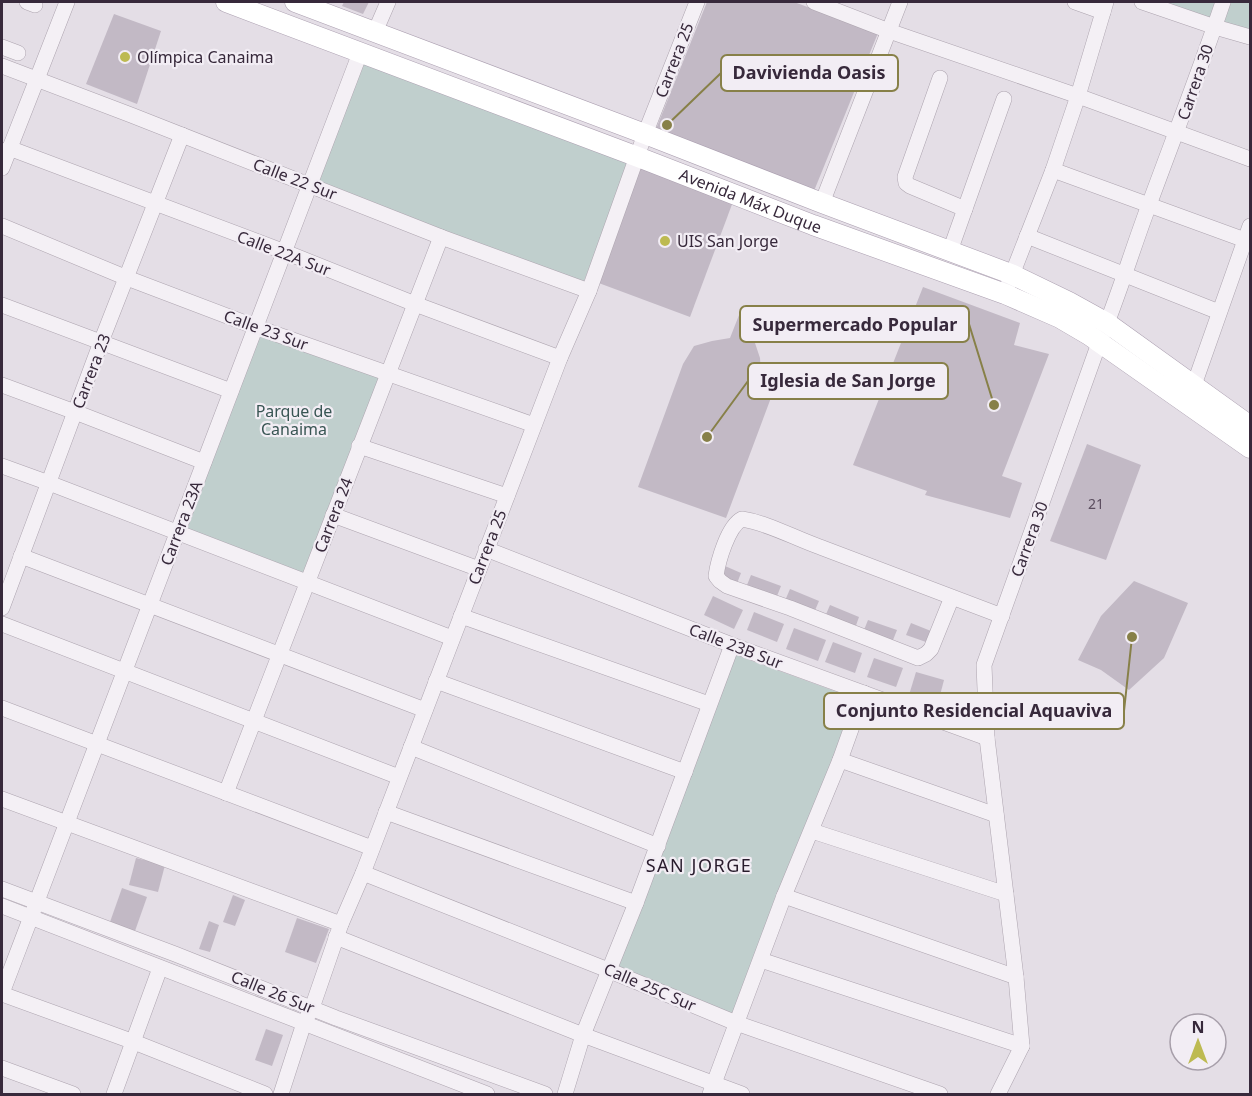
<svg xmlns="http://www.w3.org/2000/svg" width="1252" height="1096" font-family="'Noto Sans',sans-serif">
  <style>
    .green { fill: #c0cfcd }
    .building { fill: #c2b9c5 }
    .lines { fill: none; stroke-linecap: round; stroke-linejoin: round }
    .minor-casing { stroke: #ada4af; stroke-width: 16 }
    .major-casing { stroke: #ab9fb0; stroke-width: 21 }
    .minor { stroke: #f4f0f5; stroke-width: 15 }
    .major { stroke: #fff; stroke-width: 20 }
    .poi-dot { fill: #bdba51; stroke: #f2edf4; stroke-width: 2 }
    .labels { text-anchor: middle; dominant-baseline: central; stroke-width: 4.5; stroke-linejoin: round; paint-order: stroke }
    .number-label { font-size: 14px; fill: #5a4d5e }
    .poi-label { font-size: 16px; fill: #37293b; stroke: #f2edf4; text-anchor: start }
    .street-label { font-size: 16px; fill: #37293b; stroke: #f2edf4 }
    .park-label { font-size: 16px; fill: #385553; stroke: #f2edf4 }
    .neighbourhood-label { font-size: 18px; letter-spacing: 1.5px; fill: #281b2c; stroke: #f2edf4 }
    .leader { fill: none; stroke: #878048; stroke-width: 2 }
    .callout-dot { fill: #878048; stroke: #f2edf4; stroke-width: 2 }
    .callout { fill: #f2edf4; stroke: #878048; stroke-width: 2 }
    .callout-label { font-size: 18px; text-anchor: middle; font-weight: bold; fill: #37293b }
  </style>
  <rect width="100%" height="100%" fill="#e4dee6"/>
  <g class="green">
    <polygon points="1155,2 1219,2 1213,21"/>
    <polygon points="1225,2 1250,2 1250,33 1218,24"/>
    <polygon points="366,57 633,158 582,286 317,182"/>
    <polygon points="256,332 382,378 305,577 182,529"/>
    <polygon points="733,654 859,700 736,1016 614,965"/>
  </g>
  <g class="building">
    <polygon points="344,2 369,2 363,14 342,6"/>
    <polygon points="707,2 794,2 878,33 814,191 656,129"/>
    <polygon points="114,14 161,31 137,104 86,84"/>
    <polygon points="642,164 734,199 690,317 596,282"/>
    <polygon points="923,287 1020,323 1014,345 1049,354 1002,476 1022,483 1010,518 925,495 927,491 853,465"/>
    <polygon points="741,310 756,316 751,331 760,358 761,374 775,387 726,518 638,487 683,364 694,346 712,341 730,338"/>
    <polygon points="1087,444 1141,465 1106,560 1050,541"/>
    <polygon points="725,566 741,573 736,586 720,580"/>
    <polygon points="751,575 781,586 775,601 745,590"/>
    <polygon points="1134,581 1188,603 1164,658 1129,690 1101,670 1078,660 1101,616"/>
    <polygon points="790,589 819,601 813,615 784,603"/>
    <polygon points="713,596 743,610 734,629 704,615"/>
    <polygon points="830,605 859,617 854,631 824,619"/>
    <polygon points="754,612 784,624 777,642 747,630"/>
    <polygon points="868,620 897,630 891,645 862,635"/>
    <polygon points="911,623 931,631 926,642 906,635"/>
    <polygon points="794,628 826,640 818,661 786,649"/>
    <polygon points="833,642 862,653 855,673 825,662"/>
    <polygon points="874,658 903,668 896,687 867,677"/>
    <polygon points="916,672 944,680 938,703 909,695"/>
    <polygon points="136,858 165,865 158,892 129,885"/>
    <polygon points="122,888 147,897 135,931 110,922"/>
    <polygon points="233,895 245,900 235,926 223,922"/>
    <polygon points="297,918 329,929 316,963 285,952"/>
    <polygon points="209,921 219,925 210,952 199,949"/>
    <polygon points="266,1029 283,1035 272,1066 255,1060"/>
  </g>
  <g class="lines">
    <defs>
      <g id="minor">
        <polyline points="27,2 35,5"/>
        <polyline points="814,2 889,31 1078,96 1250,159"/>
        <polyline points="1075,2 1103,12"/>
        <polyline points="1142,2 1215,27 1250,37"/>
        <polyline points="375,32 388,2"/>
        <polyline points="2,47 18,53"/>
        <polyline points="2,66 131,115 441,237 589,291"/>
        <polyline points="940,78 905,177 906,183 910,186 965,209"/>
        <polyline points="9,148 285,252 415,304 560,358"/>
        <polyline points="2,168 37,79 67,2"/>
        <polyline points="1053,170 1245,240"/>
        <polyline points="822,203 900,2"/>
        <polyline points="2,226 127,278 256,327 534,425"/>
        <polyline points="1027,236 1219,312"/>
        <polyline points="950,251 1004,99"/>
        <polyline points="1008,285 1053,170 1078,96 1106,2"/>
        <polyline points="2,305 231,391"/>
        <polyline points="2,385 75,412 204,462"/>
        <polyline points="1194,385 1250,226"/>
        <polyline points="359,446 507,496"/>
        <polyline points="2,466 49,483 452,638"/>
        <polyline points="333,515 479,569"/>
        <polyline points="486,549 732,645 987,738"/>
        <polyline points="21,556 425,710"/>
        <path d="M952,597L931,649L926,654L918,658L790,608L727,586L720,581L716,576C718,561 728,526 742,519C768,523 794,538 820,547C880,570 941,593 1002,616"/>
        <polyline points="2,608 101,342 182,135"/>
        <polyline points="461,616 709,704"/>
        <polyline points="2,624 399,777"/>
        <polyline points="436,681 685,772"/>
        <polyline points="2,708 372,848"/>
        <polyline points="411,747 658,846"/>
        <polyline points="840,760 996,815"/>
        <polyline points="226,793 441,237"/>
        <polyline points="2,799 341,924"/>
        <polyline points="386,812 636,903"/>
        <polyline points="812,831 1006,894"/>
        <polyline points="363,873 608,970 736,1023 940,1094"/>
        <polyline points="2,889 175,954 336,1018 545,1094"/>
        <polyline points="784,896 1016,977"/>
        <polyline points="2,906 487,1094"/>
        <polyline points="336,937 583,1035 742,1094"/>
        <polyline points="761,960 1022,1046"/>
        <polyline points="2,993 360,53"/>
        <polyline points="2,994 134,1042 265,1094"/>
        <polyline points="2,1068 73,1094"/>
        <polyline points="114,1094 160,968"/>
        <polyline points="281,1094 304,1023 312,1008 341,924 363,873 560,358 589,291 645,134 697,2"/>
        <polyline points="565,1094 583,1035 636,903 732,645"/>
        <polyline points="710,1094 784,896 840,760 864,693"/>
        <path d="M998,1094L1022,1046L1016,977L987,738L984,665L1099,343C1118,298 1132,250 1149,205C1174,137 1200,70 1223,2"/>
      </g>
      <g id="major">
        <path id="s1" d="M226,2L638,157L813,225L1005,294L1060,318L1089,335L1250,448"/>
        <polyline points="295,2 645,134 822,203 1011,274 1069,302 1107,323 1250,426"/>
      </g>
    </defs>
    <use href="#minor" class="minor-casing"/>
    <use href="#major" class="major-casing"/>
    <use href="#minor" class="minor"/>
    <use href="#major" class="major"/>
  </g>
  <g class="poi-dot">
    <circle cx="125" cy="57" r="6"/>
    <circle cx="665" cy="241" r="6"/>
  </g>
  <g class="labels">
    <g class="number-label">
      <text x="1096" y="503">21</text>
    </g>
    <g class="poi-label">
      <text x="137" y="57">Olímpica Canaima</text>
      <text x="677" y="241">UIS San Jorge</text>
    </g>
    <g class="street-label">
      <text transform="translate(674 60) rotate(-69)">Carrera 25</text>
      <text transform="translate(1195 82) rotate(-71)">Carrera 30</text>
      <text transform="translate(295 179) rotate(21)">Calle 22 Sur</text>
      <text stroke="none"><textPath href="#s1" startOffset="561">Avenida Máx Duque</textPath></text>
      <text transform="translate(284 253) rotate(21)">Calle 22A Sur</text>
      <text transform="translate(266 330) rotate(20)">Calle 23 Sur</text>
      <text transform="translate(91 371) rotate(-69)">Carrera 23</text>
      <text transform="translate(333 515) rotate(-69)">Carrera 24</text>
      <text transform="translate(181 523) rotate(-69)">Carrera 23A</text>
      <text transform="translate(1029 539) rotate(-70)">Carrera 30</text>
      <text transform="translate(487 547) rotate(-69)">Carrera 25</text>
      <text transform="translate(736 646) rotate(21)">Calle 23B Sur</text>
      <text transform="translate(650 987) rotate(23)">Calle 25C Sur</text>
      <text transform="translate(273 992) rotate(22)">Calle 26 Sur</text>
    </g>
    <g class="park-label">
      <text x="294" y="411">Parque de<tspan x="294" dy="18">Canaima</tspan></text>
    </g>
    <g class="neighbourhood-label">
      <text x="699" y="865">SAN JORGE</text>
    </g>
  </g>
  <path class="leader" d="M667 125L721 73M994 405L969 324M707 437L748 381M1132 637L1124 711"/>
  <g class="callout-dot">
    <circle cx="667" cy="125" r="6"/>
    <circle cx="994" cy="405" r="6"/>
    <circle cx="707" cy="437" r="6"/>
    <circle cx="1132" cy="637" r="6"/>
  </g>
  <g class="callout">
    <rect x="721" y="55" width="177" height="36" rx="6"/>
    <rect x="740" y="306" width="229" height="36" rx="6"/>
    <rect x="748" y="363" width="200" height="36" rx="6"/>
    <rect x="824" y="693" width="300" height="36" rx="6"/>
  </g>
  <g class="callout-label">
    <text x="809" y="79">Davivienda Oasis</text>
    <text x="855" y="331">Supermercado Popular</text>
    <text x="848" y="387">Iglesia de San Jorge</text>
    <text x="974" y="717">Conjunto Residencial Aquaviva</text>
  </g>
  <rect width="1252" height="1096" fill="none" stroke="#37293b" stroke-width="6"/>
  <g transform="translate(1198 1042)"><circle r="28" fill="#f2edf4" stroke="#a79faa" stroke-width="1.5"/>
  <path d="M0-4.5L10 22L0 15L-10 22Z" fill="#bdba51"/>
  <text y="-9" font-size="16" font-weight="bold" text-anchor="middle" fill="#37293b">N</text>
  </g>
</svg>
